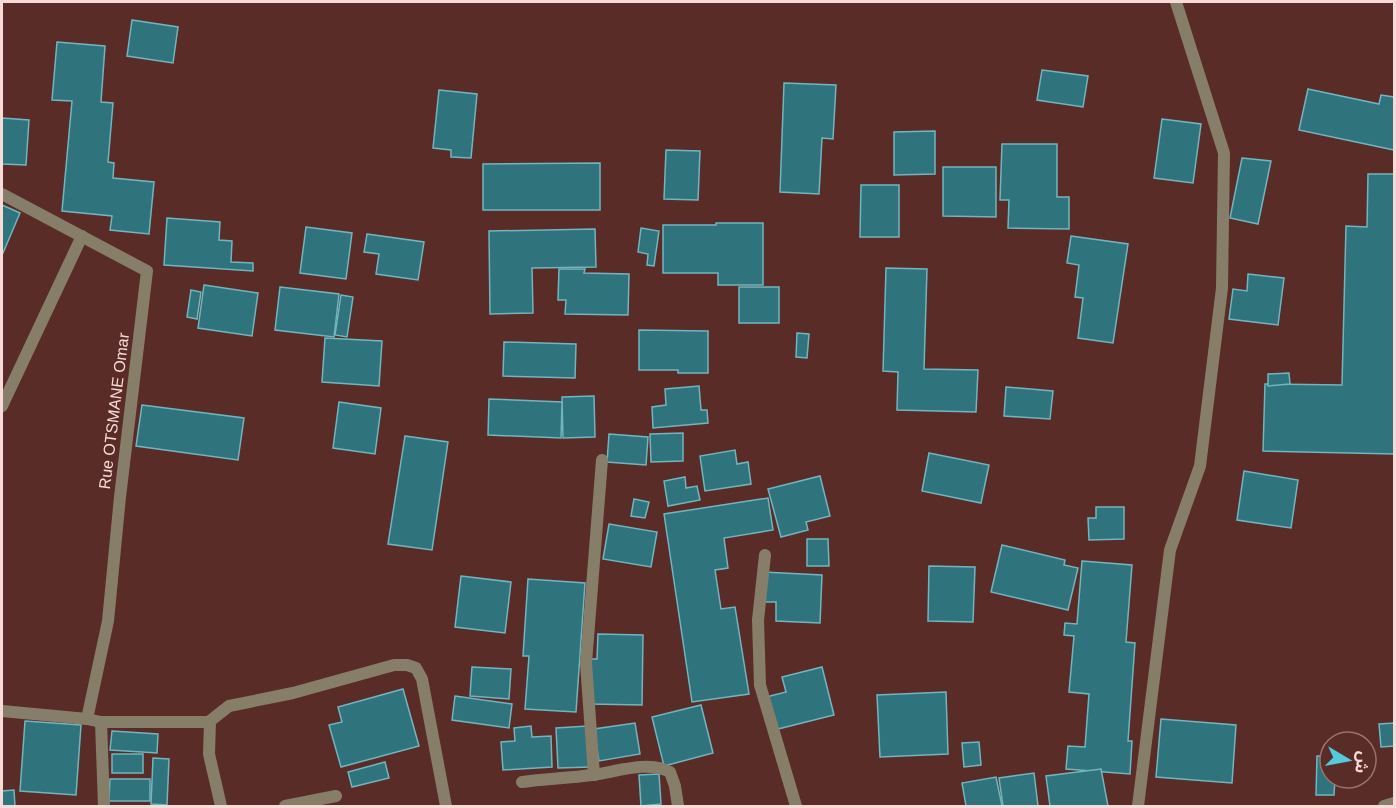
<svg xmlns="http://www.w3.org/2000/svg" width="1396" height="808" font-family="Arial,'Noto Sans Arabic',sans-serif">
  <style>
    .building { fill: #2f737c; stroke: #72b5be; stroke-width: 1.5 }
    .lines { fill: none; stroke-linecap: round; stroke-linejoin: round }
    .minor { stroke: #877e6a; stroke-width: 12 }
    .labels { text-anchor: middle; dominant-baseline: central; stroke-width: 5; stroke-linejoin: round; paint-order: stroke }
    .street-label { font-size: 16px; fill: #f8dad6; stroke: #5a2c27 }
  </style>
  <rect width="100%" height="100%" fill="#5a2c27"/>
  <g class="building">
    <polygon points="132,20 178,27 173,63 127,56"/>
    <polygon points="57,42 105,46 101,102 113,103 108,162 114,163 113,178 154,182 149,234 110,230 112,216 62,211 72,101 52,100"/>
    <polygon points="1042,70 1088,76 1083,107 1037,100"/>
    <polygon points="784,83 836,85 833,139 822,138 819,194 780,192"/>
    <polygon points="1308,89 1379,104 1381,95 1394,97 1394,150 1299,130"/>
    <polygon points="439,90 477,94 471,158 451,157 451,150 433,148"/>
    <polygon points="2,118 29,120 26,165 2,164"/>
    <polygon points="1162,119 1201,124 1193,183 1154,178"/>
    <polygon points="935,131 935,174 894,175 894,132"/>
    <polygon points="1002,144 1057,144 1057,197 1069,197 1069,229 1008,228 1009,200 1000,200"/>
    <polygon points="666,150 700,151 698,200 664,199"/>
    <polygon points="1242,158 1271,161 1258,224 1230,218"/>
    <polygon points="600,163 600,210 483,210 483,164"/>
    <polygon points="943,167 996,167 996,217 943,216"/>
    <polygon points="1368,174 1394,174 1394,454 1263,451 1265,384 1342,385 1346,226 1367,227"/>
    <polygon points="861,185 899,185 899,237 860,237"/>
    <polygon points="2,205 20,213 3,253 2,252"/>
    <polygon points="167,218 220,222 219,240 232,241 231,262 253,263 253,271 164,265"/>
    <polygon points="716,223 763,223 763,285 718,285 718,273 663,273 663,225 716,225"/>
    <polygon points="306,227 352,233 346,279 300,273"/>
    <polygon points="641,228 659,231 654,266 647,265 648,254 638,252"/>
    <polygon points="595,229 596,267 532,268 533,313 490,314 489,231"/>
    <polygon points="367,234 424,242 418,280 376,274 379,254 364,252"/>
    <polygon points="1071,236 1128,244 1113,343 1078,338 1083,298 1075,297 1079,265 1067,263"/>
    <polygon points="886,268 927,269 924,369 978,370 976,412 897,410 898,372 883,371"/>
    <polygon points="559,269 585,269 584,273 629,274 628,315 565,314 566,300 558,300"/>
    <polygon points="1248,274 1284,278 1278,325 1229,319 1233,289 1247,291"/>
    <polygon points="204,285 258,293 252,336 198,328"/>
    <polygon points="280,287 339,294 334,337 275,330"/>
    <rect x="739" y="287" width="40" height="36"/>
    <polygon points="191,290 201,292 197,319 187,317"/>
    <polygon points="341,295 353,297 347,337 335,335"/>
    <polygon points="639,330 708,331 708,373 678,373 678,370 639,370"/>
    <polygon points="797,333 809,334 807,358 796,357"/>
    <polygon points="325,338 382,341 379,386 322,382"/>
    <polygon points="504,342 576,344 575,378 503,376"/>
    <polygon points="1289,373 1290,384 1268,386 1268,374"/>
    <polygon points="699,386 701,410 707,410 708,423 653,428 652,407 666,405 665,389"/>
    <polygon points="1006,387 1053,391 1050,419 1004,416"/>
    <polygon points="594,396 595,437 563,438 562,397"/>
    <polygon points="489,399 562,402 561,438 488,435"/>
    <polygon points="339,402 381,408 375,454 333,448"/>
    <polygon points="142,405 244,418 238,460 136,446"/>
    <polygon points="683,433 683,461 651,462 650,434"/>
    <polygon points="609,434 648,437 646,465 607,462"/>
    <polygon points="405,436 448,442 432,550 388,544"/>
    <polygon points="735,450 737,464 748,462 751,484 705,491 700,456"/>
    <polygon points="929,453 989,465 981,503 922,491"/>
    <polygon points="1244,471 1298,480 1291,528 1237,520"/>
    <polygon points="820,476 830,516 806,522 808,530 781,537 768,489"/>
    <polygon points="685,477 686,488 697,486 700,500 668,506 664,481"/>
    <polygon points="768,498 773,530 724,538 728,568 715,570 721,609 735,607 749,694 692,702 664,514"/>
    <polygon points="634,499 649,502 645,518 631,516"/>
    <polygon points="1096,507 1124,507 1124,539 1089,540 1088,518 1096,518"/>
    <polygon points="609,524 657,532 651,567 603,559"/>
    <polygon points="807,539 828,539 829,566 807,566"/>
    <polygon points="1002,545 1065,560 1064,565 1078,568 1068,610 991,592"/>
    <polygon points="1082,561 1132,565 1126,642 1135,643 1128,741 1132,741 1130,774 1066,769 1068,746 1085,747 1089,694 1069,692 1074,636 1064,635 1065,623 1077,624"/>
    <polygon points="929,566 975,567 973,622 928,621"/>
    <polygon points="763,572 822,575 820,623 776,621 776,602 762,602"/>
    <polygon points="461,576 511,582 505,633 455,627"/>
    <polygon points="528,579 585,583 576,712 525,709 529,656 523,656"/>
    <polygon points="598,634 643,635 642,705 590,704 591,659 597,659"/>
    <polygon points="472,667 511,669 509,699 470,696"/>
    <polygon points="822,667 834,715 774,730 766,697 786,692 782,677"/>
    <polygon points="403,689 419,746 341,767 329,725 342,722 338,707"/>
    <polygon points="946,692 948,754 880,757 877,695"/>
    <polygon points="455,696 512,704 509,728 452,720"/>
    <polygon points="701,705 713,753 664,766 652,717"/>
    <polygon points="1161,719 1236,725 1232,783 1156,777"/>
    <polygon points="25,721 81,725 76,795 20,791"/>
    <polygon points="635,723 640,754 599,761 594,729"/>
    <polygon points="1394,723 1394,746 1381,747 1379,724"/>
    <polygon points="531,726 532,737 551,736 552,767 503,770 501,742 515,741 514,728"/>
    <polygon points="588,726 591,767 558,768 556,728"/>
    <polygon points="112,731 158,734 157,753 110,750"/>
    <polygon points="979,742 981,765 964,767 962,743"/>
    <rect x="112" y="754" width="31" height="19"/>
    <polygon points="1317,756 1330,756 1330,778 1335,778 1334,795 1316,795"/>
    <polygon points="153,758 169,759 167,805 151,804"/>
    <polygon points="385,762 389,778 352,787 348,772"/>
    <polygon points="1101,769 1108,806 1050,806 1046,776"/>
    <polygon points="1034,773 1038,806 1003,806 999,778"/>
    <polygon points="659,774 661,804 641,806 639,775"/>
    <polygon points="996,777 1002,806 966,806 962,783"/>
    <polygon points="110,779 150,779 150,801 109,801"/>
    <polygon points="14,790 15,806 2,806 2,791"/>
  </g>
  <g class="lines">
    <g class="minor">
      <polyline points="2,194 147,271 120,497 108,621 87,719"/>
      <polyline points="2,406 82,236"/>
      <polyline points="765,555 758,620 760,685 796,806"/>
      <polyline points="2,711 87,719 101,722 209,722"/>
      <polyline points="101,722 104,806"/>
      <polyline points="594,775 586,663 602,460"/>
      <path d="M522,782C546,779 569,778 592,775C616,772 647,760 670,772L675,786L678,806"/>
      <polyline points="221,806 209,754 210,721 229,706 293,693 394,665 407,665 416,668 422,679 446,806"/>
      <polyline points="285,806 336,796"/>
      <polyline points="1138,806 1170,550 1200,466 1222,288 1224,153 1176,2"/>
      <polyline points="1384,806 1394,803"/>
    </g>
  </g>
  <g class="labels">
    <g class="street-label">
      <text transform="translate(114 411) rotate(-83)">Rue OTSMANE Omar</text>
    </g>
  </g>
  <rect width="1396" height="808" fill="none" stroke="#f8dad6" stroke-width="6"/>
  <g transform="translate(1348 760) rotate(100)"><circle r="28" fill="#5a2c27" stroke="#99726d" stroke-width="1.5"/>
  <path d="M0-4.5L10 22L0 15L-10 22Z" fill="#53cbda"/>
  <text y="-9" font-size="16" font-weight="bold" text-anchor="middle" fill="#f8dad6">ش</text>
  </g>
</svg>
